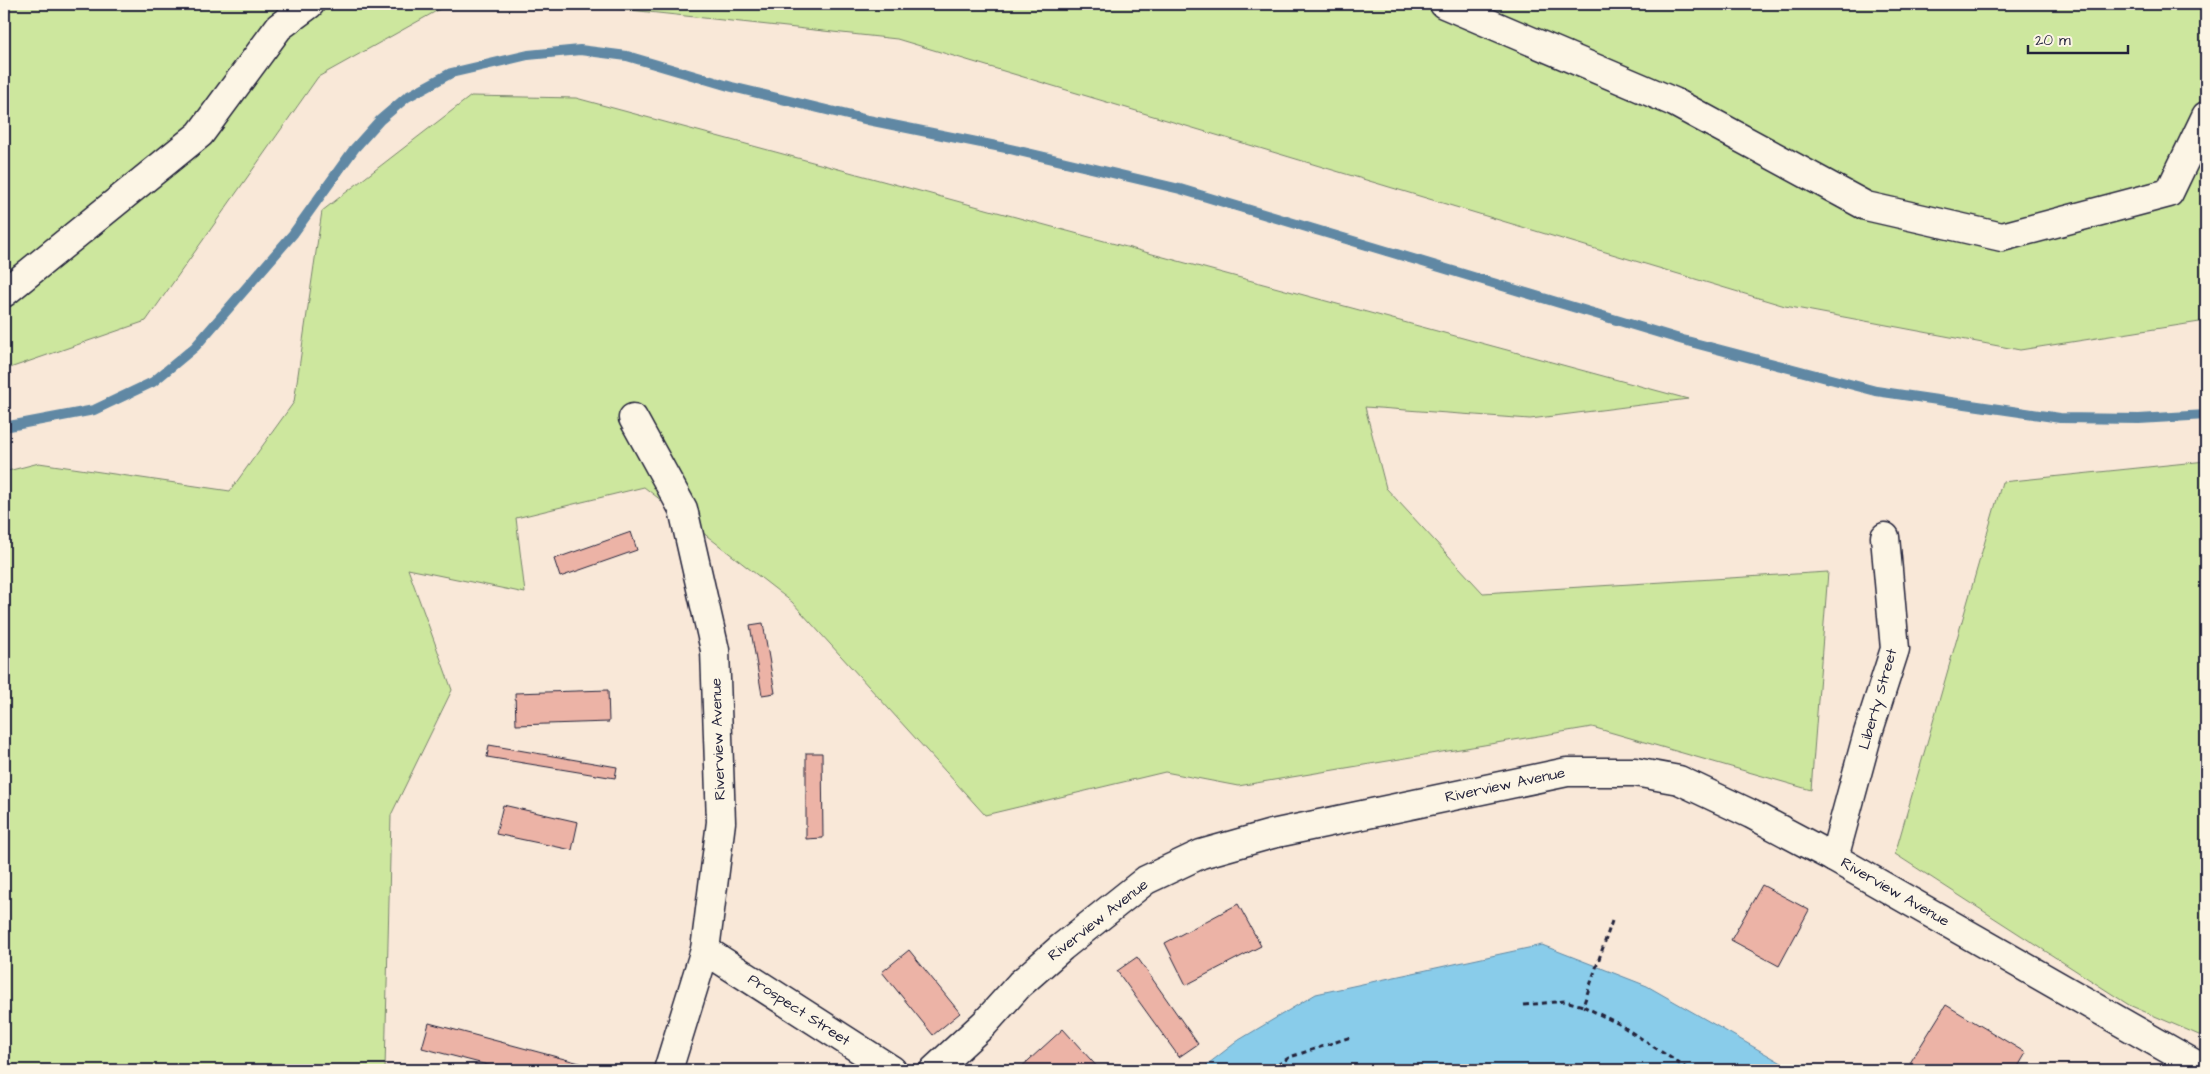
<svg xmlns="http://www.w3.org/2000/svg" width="2210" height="1074" font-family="'Architects Daughter',sans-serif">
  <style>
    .green { fill: #cde79e; stroke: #78846c }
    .water { fill: #89ccea; stroke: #6088a4 }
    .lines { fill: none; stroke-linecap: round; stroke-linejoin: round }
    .stream { stroke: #6088a4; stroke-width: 10 }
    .building { fill: #ecb3a6; stroke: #22223b }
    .minor-casing { stroke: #22223b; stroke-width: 31 }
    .path { stroke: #22223b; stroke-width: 3; stroke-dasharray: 5 4; stroke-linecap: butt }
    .minor { stroke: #fcf5e5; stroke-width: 28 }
    .labels { text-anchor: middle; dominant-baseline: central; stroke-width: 5; stroke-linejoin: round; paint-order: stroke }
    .street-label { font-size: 15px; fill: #22223b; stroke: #fcf5e5 }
  </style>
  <rect width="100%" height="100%" fill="#f9e8d8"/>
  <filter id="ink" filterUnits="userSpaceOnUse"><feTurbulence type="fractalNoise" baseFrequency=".02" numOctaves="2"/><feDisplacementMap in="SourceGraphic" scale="10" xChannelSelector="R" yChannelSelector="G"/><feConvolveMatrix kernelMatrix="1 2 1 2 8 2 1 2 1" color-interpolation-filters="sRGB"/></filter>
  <g filter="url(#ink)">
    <g class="green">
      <polygon points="4,4 449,4 318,77 146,321 4,370"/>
      <polygon points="575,4 2206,4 2206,321 2020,350 1785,306 897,39"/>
      <polygon points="471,96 576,98 1688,399 1530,419 1365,407 1386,488 1483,593 1828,572 1811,790 1592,727 1238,786 1165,772 985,815 792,602 644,487 516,518 525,593 408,569 452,690 391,815 385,1070 4,1070 4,472 39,463 230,491 294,402 322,211"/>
      <polygon points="2206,461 2206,1038 2129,1005 1895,854 2002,482"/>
    </g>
    <polygon class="water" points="1542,945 1647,986 1794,1070 1200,1070 1239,1040 1316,994"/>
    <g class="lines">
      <polyline class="stream" points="4,427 94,410 153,382 195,347 293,234 354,149 380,120 407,97 451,73 528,55 580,50 627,56 732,87 868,120 1006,148 1180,189 1683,340 1876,391 2060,418 2139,419 2206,415"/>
    </g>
    <g class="building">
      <polygon points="631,532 637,550 560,577 554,559"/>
      <polygon points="763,623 775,693 762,695 750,625"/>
      <polygon points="608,690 609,722 516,725 515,693"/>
      <polygon points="489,745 617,767 615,778 487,757"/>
      <polygon points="806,753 822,753 823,838 806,839"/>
      <polygon points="503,805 578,822 572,850 496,834"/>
      <polygon points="1762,885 1809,910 1779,966 1731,940"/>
      <polygon points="1238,904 1261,946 1186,985 1165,943"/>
      <polygon points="909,950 960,1013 933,1035 882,972"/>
      <polygon points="1137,957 1198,1044 1179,1057 1117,971"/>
      <polygon points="1946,1005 2026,1053 2016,1070 1922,1070 1910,1063"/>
      <polygon points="429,1023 606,1070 507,1070 422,1048"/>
      <polygon points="1063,1029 1100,1070 1018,1070"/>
    </g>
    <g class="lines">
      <defs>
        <g id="minor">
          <polyline points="1444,4 1674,102 1866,206 2002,237 2169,193 2206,116"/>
          <polyline points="4,293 200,134 279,27 310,4"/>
          <polyline points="633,418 683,509 715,650 721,822 705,950 668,1070"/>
          <polyline points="1834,858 1868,733 1895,649 1885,537"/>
          <polyline points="705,950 892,1070"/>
          <polyline points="934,1070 985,1023 1020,984 1062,947 1146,880 1201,854 1272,834 1567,772 1635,772 1679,780 1751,814 1834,858 2205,1070"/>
        </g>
      </defs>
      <use href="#minor" class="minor-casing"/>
      <g class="path">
        <polyline points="1612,921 1583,1006 1619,1024 1689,1070"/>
        <polyline points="1524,1005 1565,1001 1583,1006"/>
        <polyline points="1270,1070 1290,1057 1351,1037"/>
      </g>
      <use href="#minor" class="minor"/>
    </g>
  </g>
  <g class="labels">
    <g class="street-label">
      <text transform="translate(1878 699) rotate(-74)">Liberty Street</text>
      <text transform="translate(718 739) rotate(-92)">Riverview Avenue</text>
      <text transform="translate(1505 785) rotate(-12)">Riverview Avenue</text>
      <text transform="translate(1895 892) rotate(30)">Riverview Avenue</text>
      <text transform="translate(1098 920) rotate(-38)">Riverview Avenue</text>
      <text transform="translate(799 1010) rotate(33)">Prospect Street</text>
    </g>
  </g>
  <rect width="2210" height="1074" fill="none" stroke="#fcf5e5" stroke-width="20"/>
  <rect x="10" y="10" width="2190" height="1054" fill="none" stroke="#22223b" stroke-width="2" filter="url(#ink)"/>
  <path d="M2028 45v8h100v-8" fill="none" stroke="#22223b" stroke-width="2.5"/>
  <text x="2035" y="45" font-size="15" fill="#22223b" stroke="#fcf5e5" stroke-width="4" paint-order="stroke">20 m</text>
</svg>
